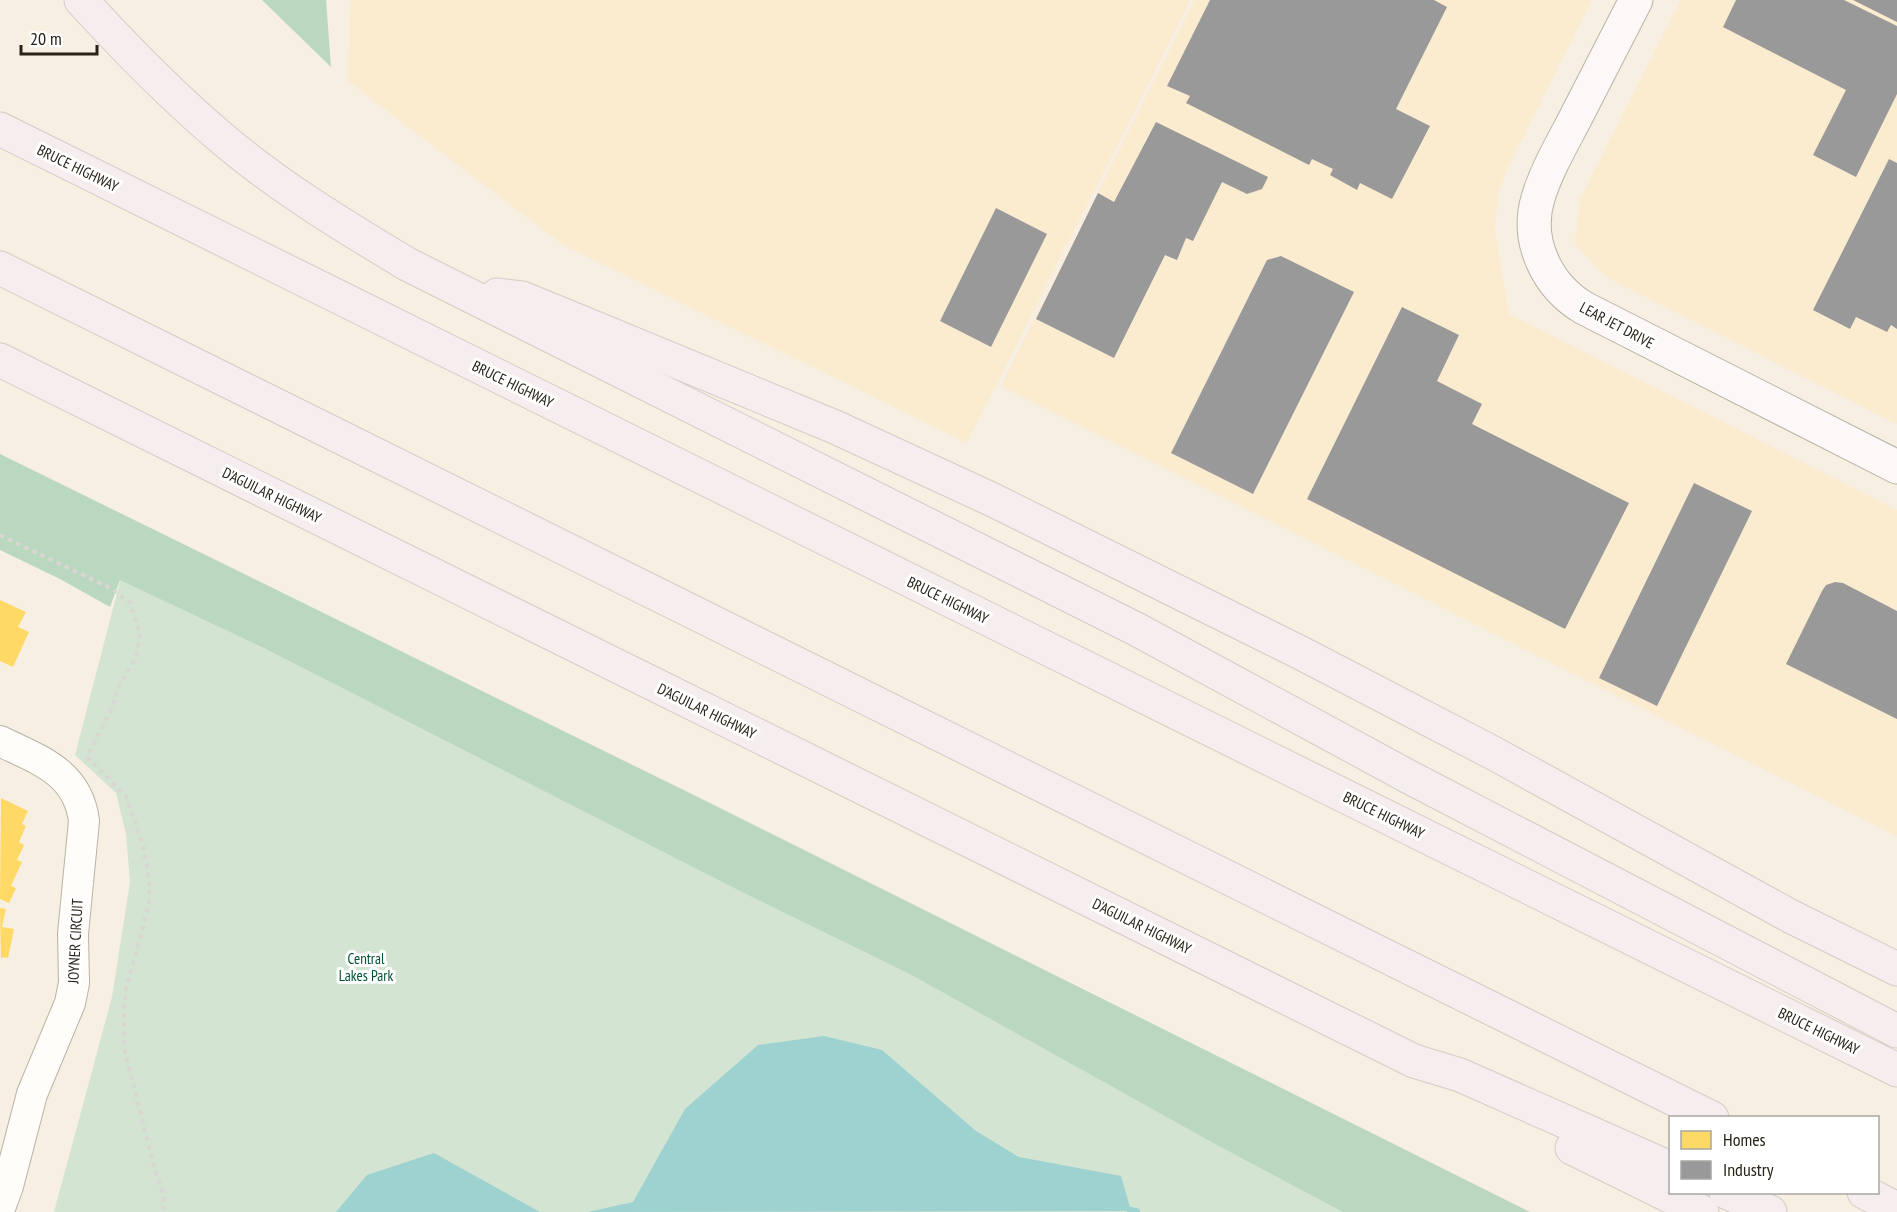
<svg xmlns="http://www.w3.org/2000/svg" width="1897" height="1212" font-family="'PT Sans Narrow',sans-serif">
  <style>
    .built { fill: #fbecd0 }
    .green { fill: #d3e4d2 }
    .forest { fill: #bad7bf }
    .water { fill: #9ed2d0 }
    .homes { fill: #ffd966 }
    .industry { fill: #999 }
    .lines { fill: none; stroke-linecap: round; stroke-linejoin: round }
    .stream { stroke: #9ed2d0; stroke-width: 8 }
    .street-casing { stroke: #b9b2a6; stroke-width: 32 }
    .secondary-casing { stroke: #b9b2a6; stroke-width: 35 }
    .highway-casing { stroke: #d1cdc6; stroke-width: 35 }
    .path { stroke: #d9d7d3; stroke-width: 4; stroke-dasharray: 4.5 4.5; stroke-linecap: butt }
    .street { stroke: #fefdfa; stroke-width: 30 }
    .secondary { stroke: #fbf8f7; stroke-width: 33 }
    .highway { stroke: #f6edef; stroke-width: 33 }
    .labels { text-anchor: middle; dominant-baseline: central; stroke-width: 6; stroke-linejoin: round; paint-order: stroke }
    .street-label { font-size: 15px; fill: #282217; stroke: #fff }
    .park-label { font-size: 15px; fill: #005033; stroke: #fff }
  </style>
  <rect width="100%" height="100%" fill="#f7efe1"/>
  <g class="built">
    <polygon points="350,0 1190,0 967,443 562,244 348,81"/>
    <polygon points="1195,0 1592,0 1508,166 1498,195 1495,230 1509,314 1897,510 1897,836 1001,386"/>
    <polygon points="1681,0 1897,0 1897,424 1605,276 1575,244 1580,199"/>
  </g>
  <polygon class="green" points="124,566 1390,1212 54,1212 112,997 130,882 126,834 116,793 75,755"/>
  <g class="forest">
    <polygon points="262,0 326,0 331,67"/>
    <polygon points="0,454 712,804 1530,1212 1343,1212 1217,1145 910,974 742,892 264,648 120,580 110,607 60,579 0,550"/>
  </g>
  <g class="water">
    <polygon points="824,1036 882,1050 976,1131 1019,1157 1121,1176 1131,1211 588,1212 633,1202 685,1109 758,1045"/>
    <polygon points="434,1153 540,1212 336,1212 367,1175"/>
  </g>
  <g class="homes">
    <polygon points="0,600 26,612 18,627 29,632 13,667 0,661"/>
    <polygon points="1,798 28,811 22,824 26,826 19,842 24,845 17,860 22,862 11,886 16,888 9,903 0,899"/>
    <polygon points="0,908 6,909 2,927 14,929 8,958 2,957 1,961"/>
  </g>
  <g class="industry">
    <polygon points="1210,0 1434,0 1447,7 1396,109 1430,126 1392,199 1360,183 1357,190 1330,175 1333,169 1312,159 1309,165 1186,103 1190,96 1167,86"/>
    <polygon points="1736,0 1844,0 1897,26 1897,94 1856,177 1813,155 1846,90 1723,27"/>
    <polygon points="1853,0 1897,0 1897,22"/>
    <polygon points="1156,122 1268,177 1262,189 1247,194 1222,182 1193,241 1186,238 1177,260 1165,255 1114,358 1036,319 1098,193 1114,202"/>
    <polygon points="1889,159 1897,163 1897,329 1891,325 1887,332 1856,317 1850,329 1813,310"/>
    <polygon points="996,208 1047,234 991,347 940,321"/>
    <polygon points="1281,256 1354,292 1253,494 1171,453 1267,260"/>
    <polygon points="1402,307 1459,335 1437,381 1482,404 1472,424 1629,503 1565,629 1307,499"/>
    <polygon points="1694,483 1752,511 1657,706 1599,678"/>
    <polygon points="1835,582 1843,583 1897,611 1897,719 1786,664 1822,591 1826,585"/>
  </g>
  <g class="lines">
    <polyline class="stream" points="1131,1211 1136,1212"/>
    <defs>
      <path id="street" d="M0,741C39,760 78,772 84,821L73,934L74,983L70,1003L32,1094L8,1186L0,1208"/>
      <path id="secondary" d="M1636,0C1617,37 1598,74 1579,111C1565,139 1547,168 1538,198C1525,241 1547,286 1584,308L1897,467"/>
      <g id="highway">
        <path d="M81,0C124,47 169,93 218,135C276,185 342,225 407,264L1136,629L1411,778L1897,1031"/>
        <polyline points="0,129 1897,1070"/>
        <polyline points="0,268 1712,1118"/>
        <polyline points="497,295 522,298 571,318 835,427 993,500 1301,653 1495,754 1790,916 1897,969"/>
        <polyline points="0,360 1414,1061 1460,1075 1670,1168"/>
        <polyline points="1572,1148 1702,1212"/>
        <polyline points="1726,1192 1770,1212"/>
        <polyline points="1864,1192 1897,1209"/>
      </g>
    </defs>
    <use href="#street" class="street-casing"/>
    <use href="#secondary" class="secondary-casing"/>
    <use href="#highway" class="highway-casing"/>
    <polyline class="path" points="0,535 112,589 130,603 140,633 137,655 117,689 113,706 87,757 126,796 143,846 149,878 149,901 140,939 126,988 124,1012 124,1048 154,1167 164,1197 163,1212"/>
    <use href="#street" class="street"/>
    <use href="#secondary" class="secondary"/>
    <use href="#highway" class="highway"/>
  </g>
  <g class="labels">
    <g class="street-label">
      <text transform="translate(78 168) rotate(26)">BRUCE HIGHWAY</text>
      <text transform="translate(1617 325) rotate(28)">LEAR JET DRIVE</text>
      <text transform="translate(513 384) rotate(26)">BRUCE HIGHWAY</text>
      <text transform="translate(272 495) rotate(26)">D'AGUILAR HIGHWAY</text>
      <text transform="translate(948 600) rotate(26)">BRUCE HIGHWAY</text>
      <text transform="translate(707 711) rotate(26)">D'AGUILAR HIGHWAY</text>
      <text transform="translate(1384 815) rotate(26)">BRUCE HIGHWAY</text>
      <text transform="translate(1142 926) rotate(26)">D'AGUILAR HIGHWAY</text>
      <text transform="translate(75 941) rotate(-87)">JOYNER CIRCUIT</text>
      <text transform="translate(1819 1031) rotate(26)">BRUCE HIGHWAY</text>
    </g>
    <g class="park-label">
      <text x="366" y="958">Central<tspan x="366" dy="17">Lakes Park</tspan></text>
    </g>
  </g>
  <rect x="1669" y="1116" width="210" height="78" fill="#ffffff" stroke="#a9a7a2" stroke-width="1.5"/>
  <rect x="1681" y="1131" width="30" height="18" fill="#ffd966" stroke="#a9a7a2" stroke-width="1.5"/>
  <text x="1723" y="1146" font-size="18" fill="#282217">Homes</text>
  <rect x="1681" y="1161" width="30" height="18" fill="#999999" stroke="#a9a7a2" stroke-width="1.5"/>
  <text x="1723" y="1176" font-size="18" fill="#282217">Industry</text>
  <path d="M21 45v9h76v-9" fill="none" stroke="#282217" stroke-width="3"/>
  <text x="30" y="45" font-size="18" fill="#282217" stroke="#ffffff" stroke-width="4.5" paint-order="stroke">20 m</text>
</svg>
